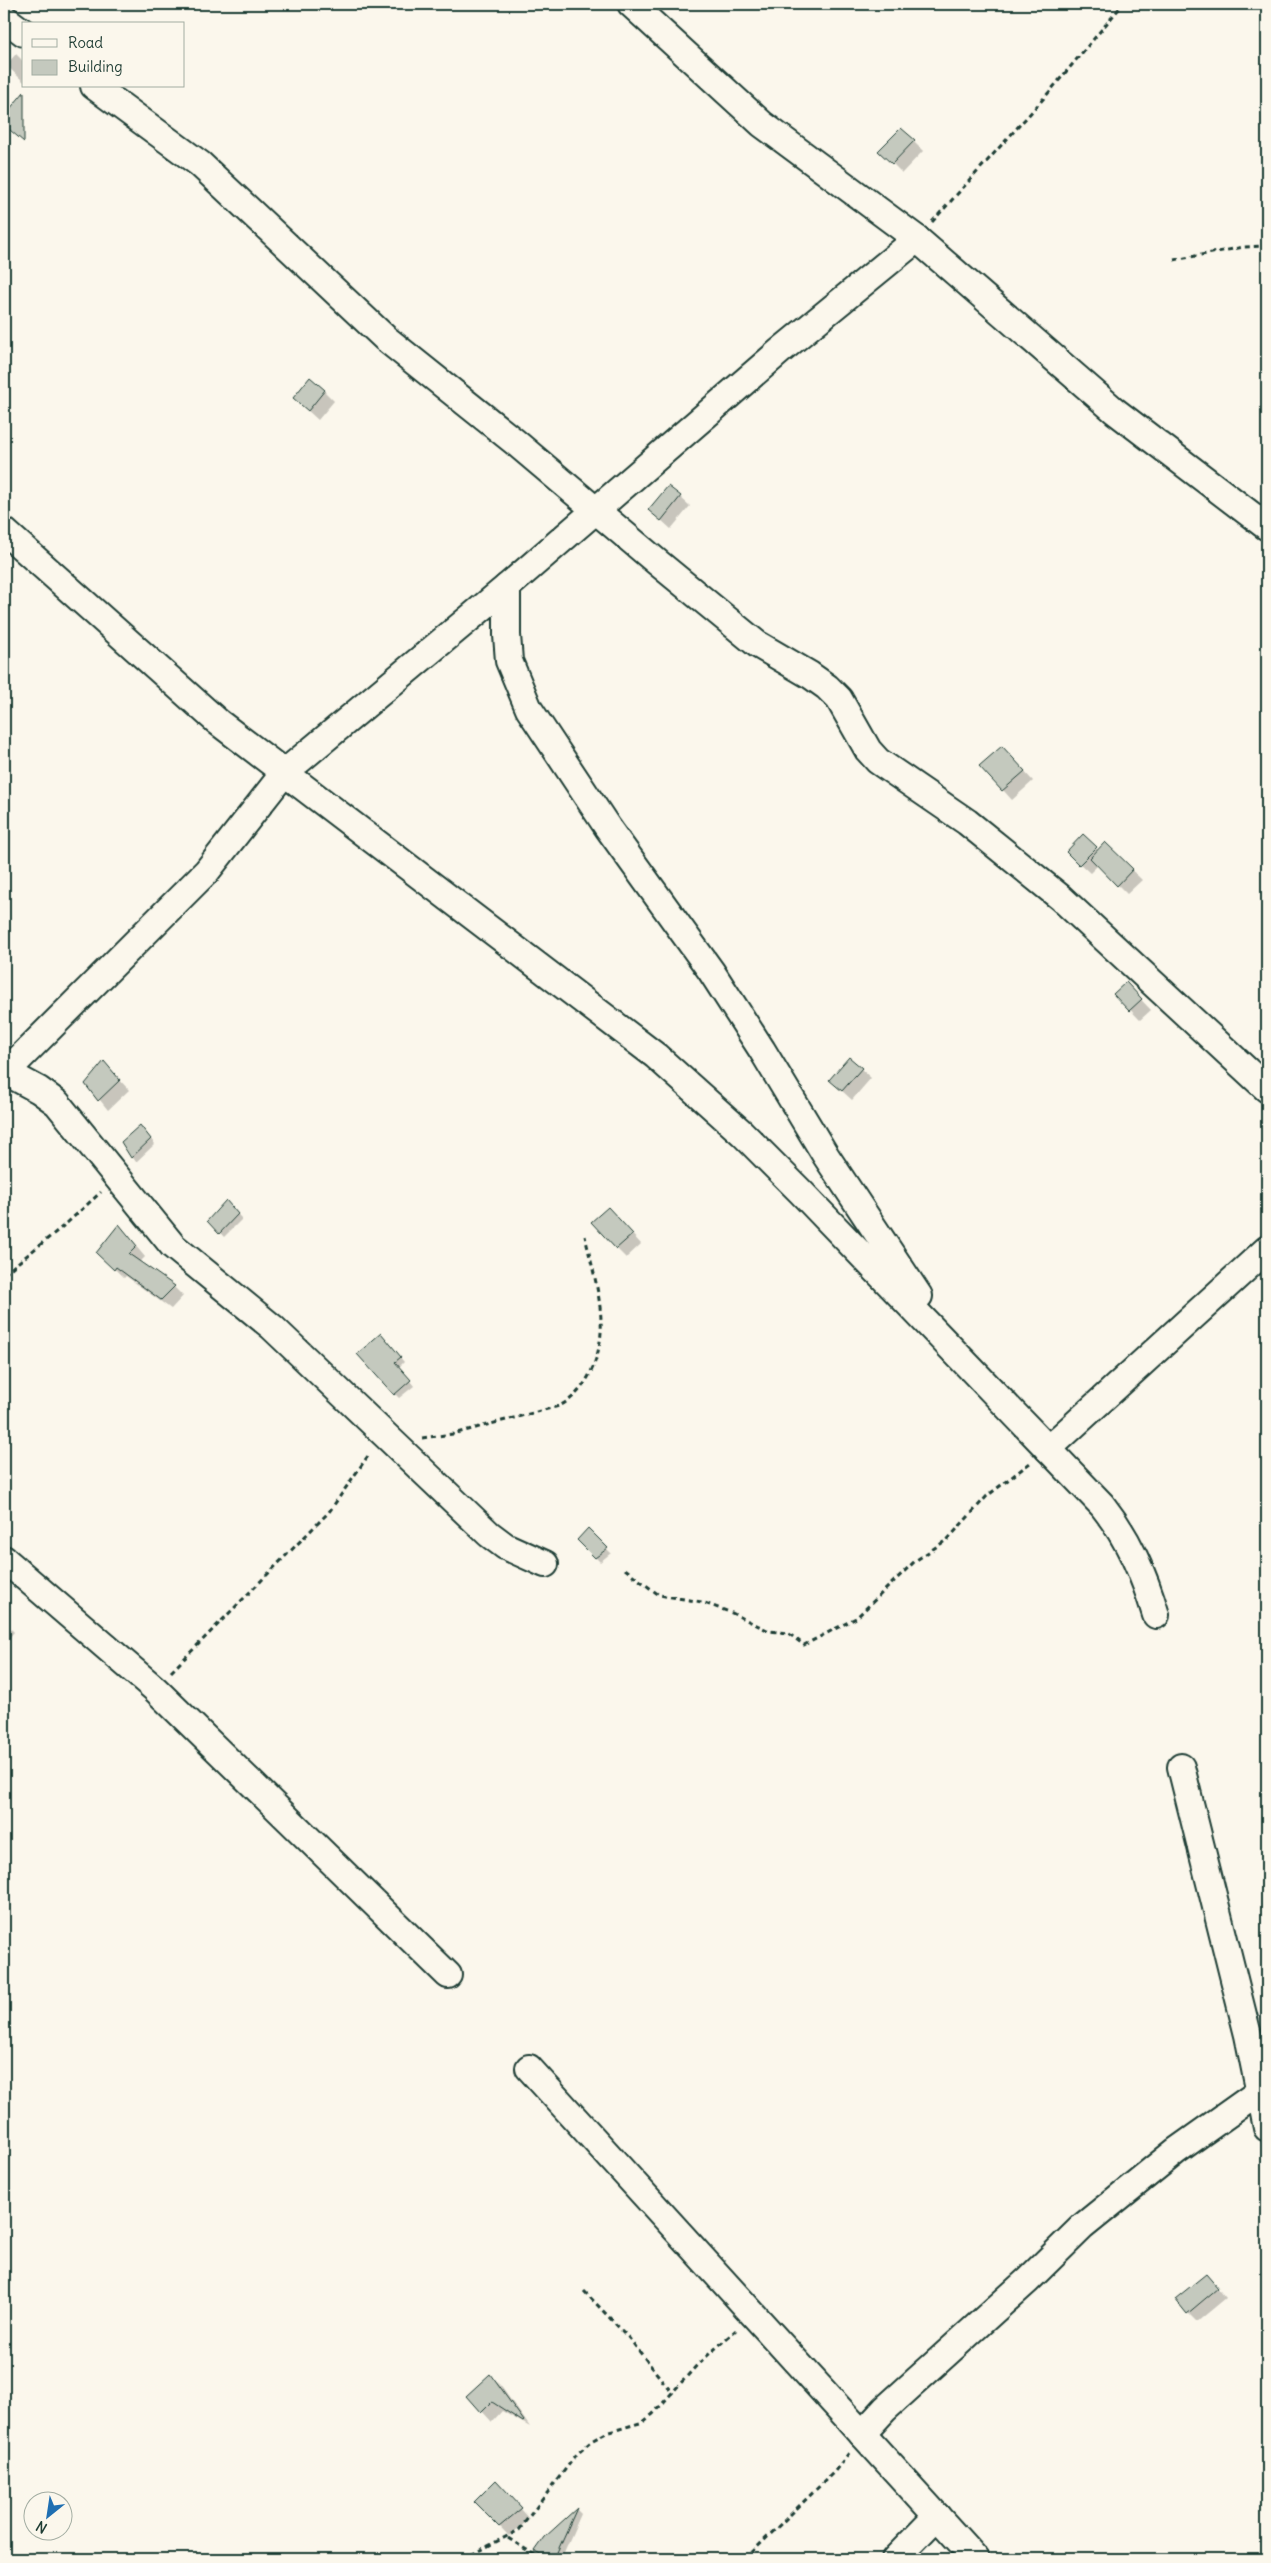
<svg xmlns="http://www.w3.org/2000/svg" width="1271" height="2563" font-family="Delius,sans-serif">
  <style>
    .shadow { fill: #0003 }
    .building { fill: #c4c9be; stroke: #1f3d34 }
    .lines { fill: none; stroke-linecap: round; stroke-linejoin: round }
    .street-casing { stroke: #1f3d34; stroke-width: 30 }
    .path { stroke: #1f3d34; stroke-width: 3; stroke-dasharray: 5 4; stroke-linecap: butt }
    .street { stroke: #fbf7ec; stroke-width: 26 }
  </style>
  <rect width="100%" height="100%" fill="#fbf7ec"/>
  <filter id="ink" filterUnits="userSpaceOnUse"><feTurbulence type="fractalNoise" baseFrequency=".02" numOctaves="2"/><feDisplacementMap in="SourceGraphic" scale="10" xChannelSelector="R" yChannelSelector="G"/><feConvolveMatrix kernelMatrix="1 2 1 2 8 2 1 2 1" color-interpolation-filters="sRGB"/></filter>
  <g filter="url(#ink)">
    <g class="shadow">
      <polygon points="16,54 24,62 24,82 6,65"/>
      <polygon points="901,129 923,151 902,173 880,151"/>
      <polygon points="324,391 334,401 318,420 294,398"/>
      <polygon points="680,497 690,506 671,529 650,510"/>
      <polygon points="1011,757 1033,781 1012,800 1003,790"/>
      <polygon points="1083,835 1099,851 1105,844 1142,880 1127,894 1098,865 1090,873 1067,852"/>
      <polygon points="1126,984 1151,1010 1140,1020 1115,994"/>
      <polygon points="104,1063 129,1090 108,1110 87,1084"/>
      <polygon points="861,1069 871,1078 852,1100 840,1089"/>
      <polygon points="144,1131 155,1144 136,1162 122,1142"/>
      <polygon points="226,1202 242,1219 224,1237 209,1221"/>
      <polygon points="617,1218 641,1244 626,1258 616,1248"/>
      <polygon points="119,1226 145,1257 139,1263 174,1287 183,1296 171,1309 126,1276 124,1278 98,1253"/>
      <polygon points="385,1339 404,1362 399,1367 414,1386 399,1398 395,1394"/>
      <polygon points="588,1530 611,1553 600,1562 579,1540"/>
      <polygon points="4,1622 14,1632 4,1644"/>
      <polygon points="1215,2285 1226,2298 1197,2322 1188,2313"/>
      <polygon points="490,2376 500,2385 530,2427 502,2411 492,2422 468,2396"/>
      <polygon points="505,2491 530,2519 509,2536 476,2502"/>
      <polygon points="577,2510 581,2514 561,2559 548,2559 541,2555 536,2550 546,2538"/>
    </g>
    <g class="building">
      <polygon points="24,92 24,142 4,125 4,116"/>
      <polygon points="901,128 915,140 892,164 878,151"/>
      <polygon points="310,377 325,390 308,411 293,398"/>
      <polygon points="668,486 681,496 661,521 648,510"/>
      <polygon points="1002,746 1025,771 1002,791 979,766"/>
      <polygon points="1083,834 1097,847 1079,865 1066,852"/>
      <polygon points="1105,842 1133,869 1117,886 1090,858"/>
      <polygon points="1126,982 1142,999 1129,1011 1113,994"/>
      <polygon points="849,1057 862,1068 842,1091 829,1080"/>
      <polygon points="104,1061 120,1080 98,1101 85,1084"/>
      <polygon points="140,1125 151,1139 131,1158 121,1142"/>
      <polygon points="226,1200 238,1214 219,1234 207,1221"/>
      <polygon points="608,1207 633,1234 616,1249 591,1222"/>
      <polygon points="119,1224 137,1246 129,1254 175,1286 161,1300 116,1267 114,1270 96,1253"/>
      <polygon points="381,1333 401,1357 395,1362 411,1380 394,1395 357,1354"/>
      <polygon points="588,1528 608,1548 595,1558 577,1540"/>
      <polygon points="1206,2274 1218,2288 1187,2314 1175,2299"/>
      <polygon points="490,2374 524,2421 523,2422 492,2402 481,2413 466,2396"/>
      <polygon points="496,2480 522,2508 499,2527 474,2502"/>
      <polygon points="577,2508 554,2559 549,2559 535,2551 545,2537"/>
    </g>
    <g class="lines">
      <defs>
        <g id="street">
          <polyline points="631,4 762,124 917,239 1115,411 1267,527"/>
          <polyline points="4,18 24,33"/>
          <polyline points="94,86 200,164 385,338 515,442 657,562 757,644 810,675 827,687 839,699 868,750 878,761 967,822 1061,898 1267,1089"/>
          <path d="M4,531L218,722L656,1056L742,1133L801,1192L1102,1505C1129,1539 1144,1575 1156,1615"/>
          <polyline points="507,587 507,635 509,661 529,709 608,828 711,971 762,1050 826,1156 919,1296"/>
          <polyline points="4,1071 39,1090 57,1103 173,1246 272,1327 489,1534 505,1546 545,1564"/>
          <polyline points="4,1074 207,871 284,773 507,587 780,351 917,239"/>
          <polyline points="1048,1449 1267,1249"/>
          <polyline points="4,1559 155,1689 448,1975"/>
          <polyline points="1181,1767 1248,2035 1267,2128"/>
          <polyline points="529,2068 976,2559"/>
          <polyline points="862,2434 885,2409 1028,2280 1082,2227 1176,2151 1259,2092"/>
          <polyline points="895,2559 937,2516"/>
        </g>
      </defs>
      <use href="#street" class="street-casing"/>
      <g class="path">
        <polyline points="932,222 1045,97 1123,4"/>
        <polyline points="1174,260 1244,247 1267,246"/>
        <polyline points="4,1274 67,1223 101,1192"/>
        <path d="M422,1438L453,1434L559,1406C589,1392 603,1351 601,1320C600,1292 591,1263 585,1236"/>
        <polyline points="625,1569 659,1595 702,1602 732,1613 769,1631 788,1633 804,1645 856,1618 915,1561 948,1539 987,1496 1030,1463"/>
        <polyline points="171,1672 329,1512 370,1453"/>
        <polyline points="584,2291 628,2337 673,2394"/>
        <polyline points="508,2538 541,2559"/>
        <polyline points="463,2559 519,2530 577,2454 593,2440 606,2433 643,2422 653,2414 698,2364 736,2330"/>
        <polyline points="745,2559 835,2471 849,2453"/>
      </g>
      <use href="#street" class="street"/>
    </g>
  </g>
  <rect width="1271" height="2563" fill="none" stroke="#fbf7ec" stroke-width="20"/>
  <rect x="10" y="10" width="1251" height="2543" fill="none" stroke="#1f3d34" stroke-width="2" filter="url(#ink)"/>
  <rect x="22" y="22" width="162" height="65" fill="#fbf7ec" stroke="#a3ada2"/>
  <rect x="32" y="39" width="25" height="8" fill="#fbf7ec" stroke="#a3ada2"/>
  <text x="68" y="48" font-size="15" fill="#1f3d34">Road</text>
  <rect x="32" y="60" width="25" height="15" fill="#c4c9be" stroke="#a3ada2"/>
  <text x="68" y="72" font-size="15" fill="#1f3d34">Building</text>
  <g transform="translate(48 2516) rotate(210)"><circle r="24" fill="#fbf7ec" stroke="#a3ada2"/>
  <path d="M0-4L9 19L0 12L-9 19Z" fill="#1f6fb2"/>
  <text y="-8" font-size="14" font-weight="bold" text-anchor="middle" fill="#1f3d34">N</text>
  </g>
</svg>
